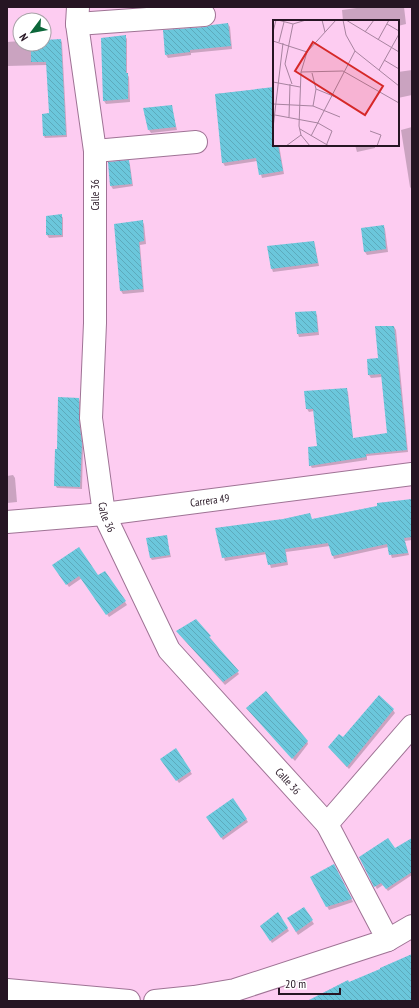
<svg xmlns="http://www.w3.org/2000/svg" width="419" height="1008" font-family="'PT Sans Narrow',sans-serif">
  <style>
    .shadow { fill: #0003 }
    .building { fill: url(#building-back-hatch) }
    .lines { fill: none; stroke-linecap: round; stroke-linejoin: round }
    .street-casing { stroke: #9f7395; stroke-width: 24 }
    .secondary-casing { stroke: #9f7395; stroke-width: 24 }
    .street { stroke: #fff; stroke-width: 22 }
    .secondary { stroke: #fff; stroke-width: 22 }
    .labels { text-anchor: middle; dominant-baseline: central; stroke-width: 4; stroke-linejoin: round; paint-order: stroke }
    .street-label { font-size: 11px; fill: #261523; stroke: #fff }
    .inset-road { fill: none; stroke: #a7839f; stroke-width: 1 }
    .view { fill: #d62828; fill-opacity: 0.15; stroke: #d62828; stroke-width: 2 }
    .inset-edge { fill: none; stroke: #261523; stroke-width: 2 }
  </style>
  <defs>
    <pattern id="building-back-hatch" width="6" height="6" patternUnits="userSpaceOnUse"><rect width="6" height="6" fill="#6bc7dc"/><path d="M-1 5l2 2M0 0l6 6M5-1l2 2" fill="none" stroke="#5daabc"/></pattern>
  </defs>
  <rect width="100%" height="100%" fill="#fdccf1"/>
  <g class="shadow">
    <polygon points="364,7 404,7 406,24 398,26 398,21 343,21 342,10"/>
    <polygon points="228,24 230,27 232,49 191,53 191,55 168,58 166,55"/>
    <polygon points="125,36 127,39 127,74 129,77 130,102 106,104 104,101"/>
    <polygon points="61,40 62,43 67,137 45,138 44,136 50,114 47,65 7,66 7,42 20,41 20,44 44,44 44,41"/>
    <polygon points="412,70 412,95 398,98 398,72"/>
    <polygon points="274,88 274,145 279,145 284,174 262,178 257,161 225,166 223,163 216,94"/>
    <polygon points="171,106 177,130 151,133 149,130"/>
    <polygon points="412,127 412,190 410,187 401,130"/>
    <polygon points="355,145 375,145 375,148 357,152"/>
    <polygon points="129,162 130,165 133,186 113,189 111,186 109,163"/>
    <polygon points="61,215 63,218 63,237 49,238 47,235"/>
    <polygon points="142,221 144,224 146,244 140,245 144,292 123,294 121,291 115,225"/>
    <polygon points="383,226 385,229 388,252 367,255 365,252"/>
    <polygon points="314,242 315,245 319,266 273,272 272,269 268,247"/>
    <polygon points="315,312 317,315 319,335 299,337 298,334"/>
    <polygon points="394,327 396,330 408,452 367,456 367,460 312,468 310,465 318,447 314,411 309,412 307,409 346,389 348,392 353,439 388,434 382,377 371,378 369,375 368,359 379,359"/>
    <polygon points="79,399 80,402 80,423 83,447 82,489 57,488 55,485 58,450"/>
    <polygon points="13,475 15,478 17,502 7,503 7,476"/>
    <polygon points="412,500 412,540 405,541 409,555 392,558 388,547 334,559 330,546 286,552 288,565 271,568 267,554 225,561 216,529 312,520"/>
    <polygon points="166,536 171,557 152,560 150,557"/>
    <polygon points="55,568 98,577 105,572 127,605 109,617 82,578 69,587"/>
    <polygon points="196,620 239,674 225,685 179,634"/>
    <polygon points="393,710 395,713 349,769 331,750 343,739"/>
    <polygon points="249,711 307,741 308,744 295,761"/>
    <polygon points="163,762 190,771 192,774 179,783"/>
    <polygon points="246,819 248,822 223,840 209,820"/>
    <polygon points="412,839 412,875 388,891 383,885 377,889 360,858 395,850"/>
    <polygon points="334,866 353,902 329,910 311,878"/>
    <polygon points="304,908 314,924 298,935 290,922"/>
    <polygon points="278,914 289,931 272,943 263,929"/>
  </g>
  <g class="building">
    <polygon points="228,23 231,46 190,50 190,52 165,55 163,30 205,27 212,25"/>
    <polygon points="126,35 126,73 128,73 128,99 103,101 101,38"/>
    <polygon points="61,39 66,135 43,136 42,114 49,113 46,62 31,62 31,44 44,44 44,40"/>
    <polygon points="274,87 274,145 278,145 283,171 259,175 256,158 222,163 215,94"/>
    <polygon points="172,105 176,127 148,130 143,108"/>
    <polygon points="129,160 132,184 110,186 108,162"/>
    <polygon points="62,214 62,235 46,235 46,216"/>
    <polygon points="143,220 144,241 139,242 143,289 120,291 114,224"/>
    <polygon points="384,225 386,249 364,252 361,228"/>
    <polygon points="314,241 318,263 271,269 267,246"/>
    <polygon points="316,311 318,332 297,334 295,312"/>
    <polygon points="375,326 394,326 407,450 366,454 366,457 309,466 308,447 317,446 313,409 306,409 304,391 347,388 353,438 387,433 381,374 368,375 367,359 378,358"/>
    <polygon points="58,397 79,398 79,420 82,444 80,487 54,486 55,449 57,449"/>
    <polygon points="412,499 412,537 404,538 408,553 389,555 387,544 332,556 328,543 285,549 287,562 268,565 265,552 222,558 215,528 283,519 310,513 312,519 377,506 377,503"/>
    <polygon points="167,535 170,555 150,558 146,538"/>
    <polygon points="79,547 98,575 105,571 126,601 106,615 79,576 66,585 52,565"/>
    <polygon points="196,619 211,636 209,637 239,671 223,682 176,631"/>
    <polygon points="266,691 308,741 292,759 246,708"/>
    <polygon points="379,695 394,709 347,767 328,747 339,734 343,737"/>
    <polygon points="176,748 191,771 176,781 160,759"/>
    <polygon points="233,798 247,819 221,838 206,817"/>
    <polygon points="388,838 395,848 412,838 412,872 386,889 381,883 374,887 359,857"/>
    <polygon points="334,864 352,899 326,907 310,877"/>
    <polygon points="304,907 313,920 296,932 287,918"/>
    <polygon points="278,912 288,928 270,941 260,926"/>
    <polygon points="412,954 412,1001 307,1001 348,980 349,982 380,969 380,968"/>
  </g>
  <g class="lines">
    <defs>
      <g id="street">
        <path id="s1" d="M78,7L77,24L95,151V323L91,418L104,514L169,650L327,824L388,940"/>
        <polyline points="77,24 204,15"/>
        <polyline points="95,151 196,142"/>
        <path id="s2" d="M7,522L104,514L412,474"/>
        <polyline points="327,824 412,726"/>
      </g>
      <g id="secondary">
        <polyline points="7,990 129,1001"/>
        <polyline points="155,1001 194,997 235,990 388,940 412,926"/>
      </g>
    </defs>
    <use href="#street" class="street-casing"/>
    <use href="#secondary" class="secondary-casing"/>
    <use href="#street" class="street"/>
    <use href="#secondary" class="secondary"/>
  </g>
  <g class="labels">
    <g class="street-label">
      <text transform="translate(95 195) rotate(-90)">Calle 36</text>
      <text stroke="none"><textPath href="#s2" startOffset="204">Carrera 49</textPath></text>
      <text stroke="none"><textPath href="#s1" startOffset="513">Calle 36</textPath></text>
      <text stroke="none"><textPath href="#s1" startOffset="837">Calle 36</textPath></text>
    </g>
  </g>
  <g transform="translate(273 20)">
    <rect width="126" height="126" fill="#fdccf1"/>
    <path class="inset-road" d="M5,0L20,4L33,0M49,0L52,12M70,0L73,15L82,31L126,66M73,0L126,32M114,4L126,11M0,12L3,0M92,12L101,0M105,20L116,0M0,21L34,32M6,22L11,2M111,40L126,49M106,50L126,14M28,52L70,51L126,83M39,53L43,69L40,86M0,62L27,67M19,64L12,44L20,4M43,69L65,78M0,84L40,86L67,97M2,95L45,103L59,111L53,126M16,97L17,64M0,108L10,23M27,109L56,126M97,111L108,115L104,126M38,116L82,31M13,126L28,115M37,126L28,115L26,106L28,52L34,32L63,0"/>
    <path class="view" d="M40,22L110,66L92,95L22,51Z"/>
    <rect width="126" height="126" class="inset-edge"/>
  </g>
  <rect width="419" height="1008" fill="none" stroke="#261523" stroke-width="16"/>
  <g transform="translate(32 32) rotate(238)"><circle r="19" fill="#ffffff" stroke="#a8a1a7"/>
  <path d="M0-3L7 15L0 10L-7 15Z" fill="#0c673a"/>
  <text y="-6" font-size="11" font-weight="bold" text-anchor="middle" fill="#261523">N</text>
  </g>
  <path d="M279 988v6h61v-6" fill="none" stroke="#261523" stroke-width="2"/>
  <text x="285" y="988" font-size="12" fill="#261523" stroke="#ffffff" stroke-width="3" paint-order="stroke">20 m</text>
</svg>
